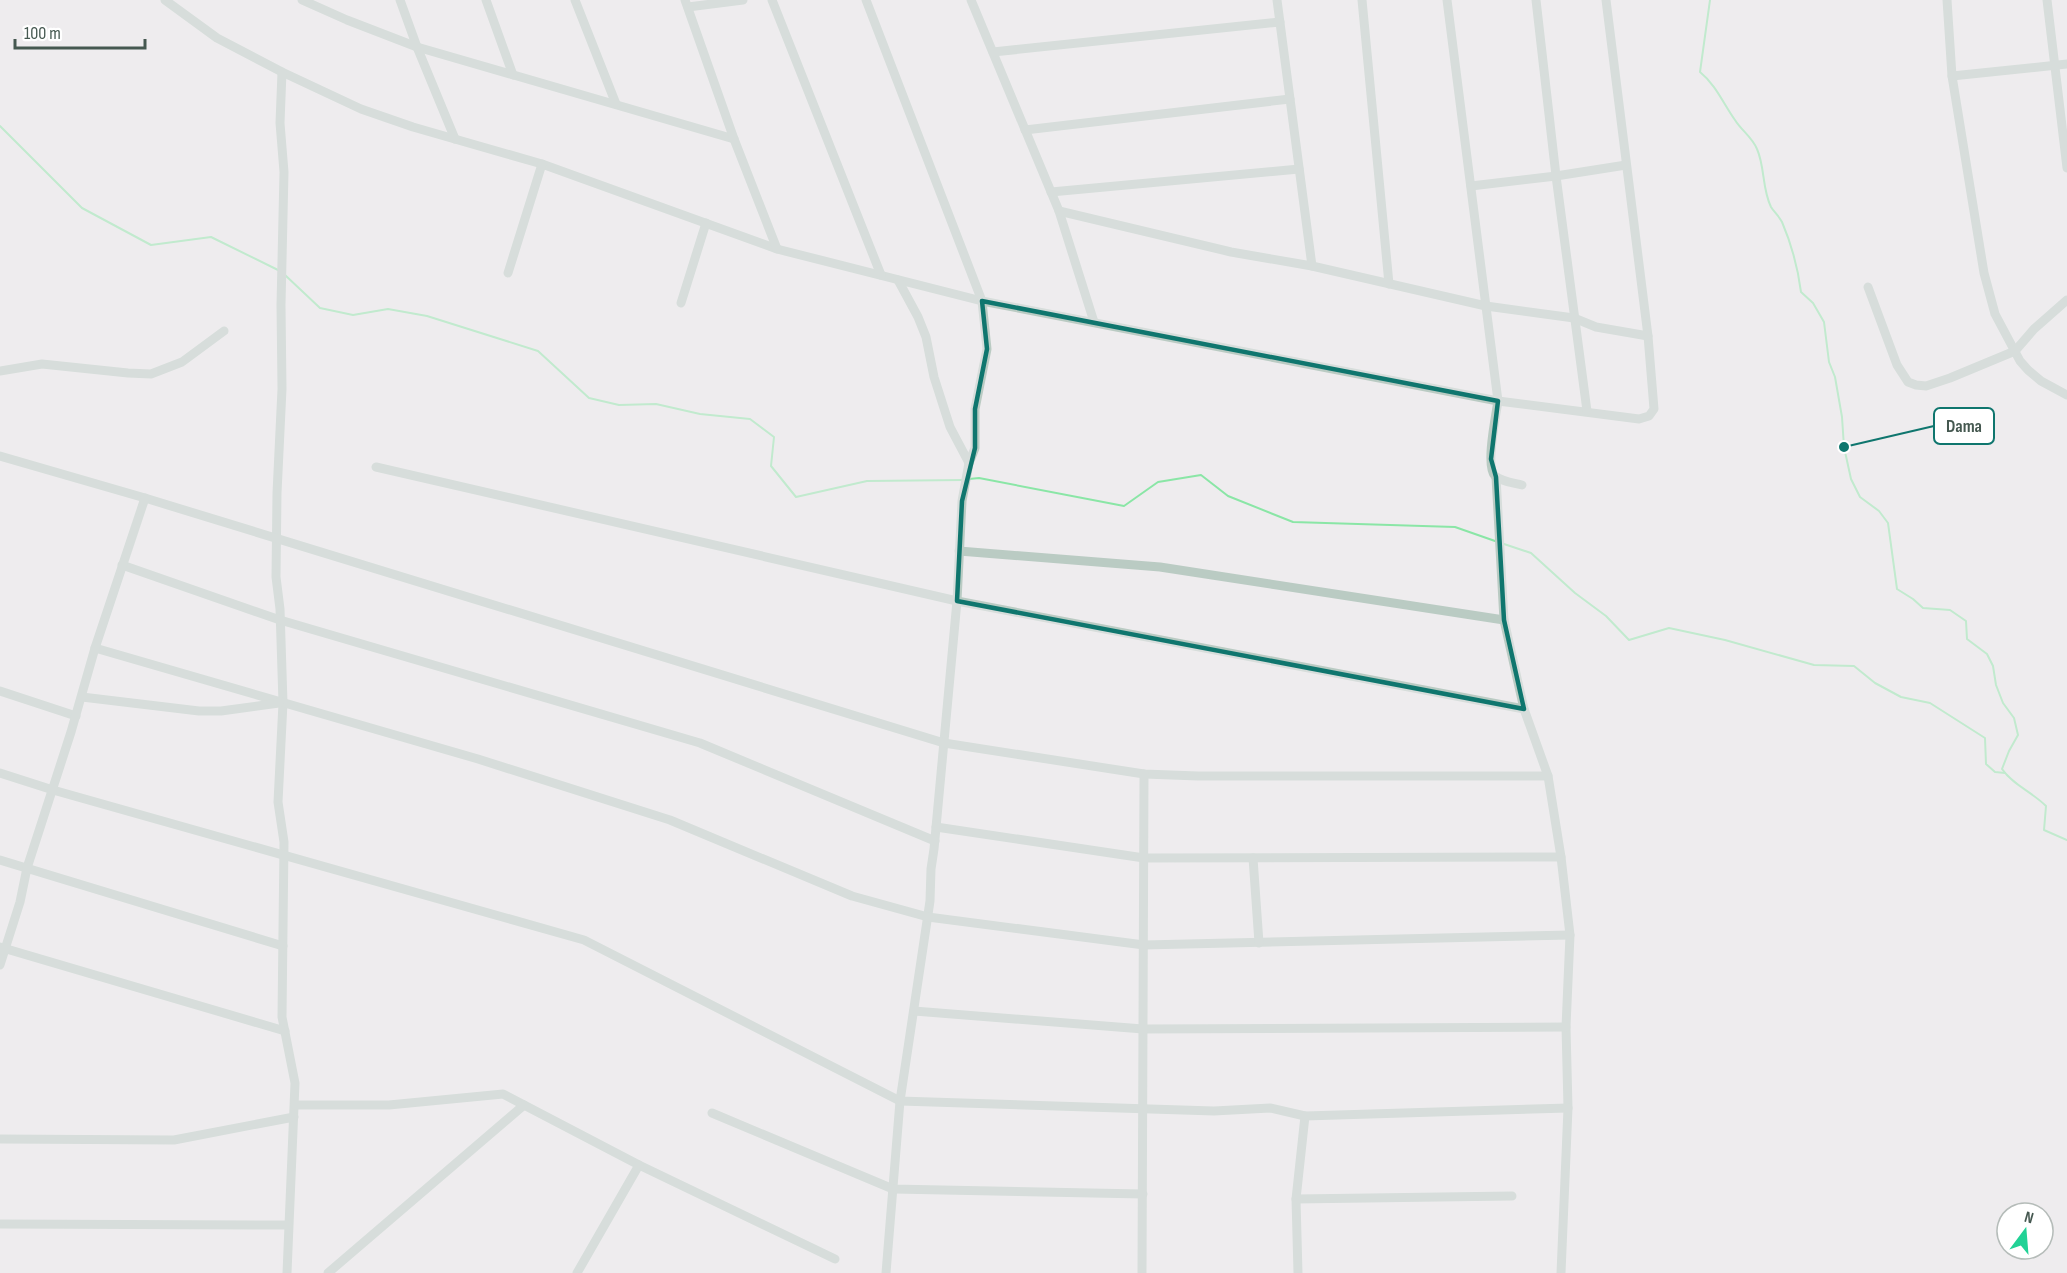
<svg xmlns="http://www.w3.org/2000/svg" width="2067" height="1273" font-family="'Sofia Sans Condensed',sans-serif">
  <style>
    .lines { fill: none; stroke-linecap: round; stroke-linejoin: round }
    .stream { stroke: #8ae6a6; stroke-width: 2 }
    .minor { stroke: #bacbc3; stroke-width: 9 }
    .marked { fill: none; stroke: #0f766e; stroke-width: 4.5; stroke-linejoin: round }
    .leader { fill: none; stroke: #0f766e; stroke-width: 2 }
    .callout-dot { fill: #0f766e; stroke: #fff; stroke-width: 2 }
    .callout { fill: #fff; stroke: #0f766e; stroke-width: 2 }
    .callout-label { font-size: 18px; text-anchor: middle; font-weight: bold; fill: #455850 }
  </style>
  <rect width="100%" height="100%" fill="#eeecee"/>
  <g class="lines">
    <g class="stream">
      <path d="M1710,0L1700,72C1716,85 1723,103 1735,120C1741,130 1752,137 1757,149C1765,167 1762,189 1771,207C1774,212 1779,216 1782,222C1791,243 1798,269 1801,292L1813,303L1824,322L1829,362L1835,377L1842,417L1844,447L1851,479L1860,497L1879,511L1888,523L1897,589L1913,599L1923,608L1950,610L1966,621L1967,639L1987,654L1993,666L1996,685L2003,703L2014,718L2018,735L2009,751L2002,769C2013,785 2032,792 2046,806L2044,830L2067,840"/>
      <polyline points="0,126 82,208 151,245 211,237 278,270"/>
      <polyline points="285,275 320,308 353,315 388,309 427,316 538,351 589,398 619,405 656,404 700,414 750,419 774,437 771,466 796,497 867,481 963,480"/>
      <polyline points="969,479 979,478 1124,506 1158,482 1201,475 1228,496 1293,522 1455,527 1495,541"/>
      <polyline points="1504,544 1531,553 1575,593 1606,616 1629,640 1669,628 1725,640 1814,665 1854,666 1875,683 1901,697 1930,703 1985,738 1986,764 1995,772 2005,773"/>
    </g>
    <g class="minor">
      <polyline points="165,0 217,38 282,72 361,109 413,127 542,164 777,249 982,301 1498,401 1639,419 1649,416 1654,409 1648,336 1606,0"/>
      <polyline points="302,0 347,20 417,47 734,139"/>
      <polyline points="400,0 417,47 455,139"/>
      <polyline points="486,0 513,75"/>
      <polyline points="575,0 616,104"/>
      <polyline points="685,0 734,139 777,249"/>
      <polyline points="772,0 881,275"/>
      <polyline points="866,0 982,301 987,349 975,409 975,448 969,463 962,501 957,601 934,849 931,869 930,901 900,1101 886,1273"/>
      <polyline points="971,0 1059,211 1094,322"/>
      <polyline points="1277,0 1312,266"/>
      <polyline points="1362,0 1389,284"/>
      <path d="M1447,0L1498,401C1496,415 1485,467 1495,476C1502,482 1514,483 1522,485"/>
      <polyline points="1536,0 1556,176 1587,411"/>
      <polyline points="1947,0 1952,76 1984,273 1995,314 2020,361 2028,370 2041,381 2067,395"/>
      <polyline points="2047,0 2067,168"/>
      <polyline points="688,7 743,0"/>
      <polyline points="993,52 1280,22"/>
      <polyline points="282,72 280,123 284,172 281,305 282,389 277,493 276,577 280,609 283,703 278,802 284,842 282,1017 295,1083 287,1273"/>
      <polyline points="1952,76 2067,64"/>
      <polyline points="1025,130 1290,99"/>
      <polyline points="1471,186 1556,176 1626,165"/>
      <polyline points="1051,192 1299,169"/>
      <polyline points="1059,211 1231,252 1312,266 1486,306 1574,318 1596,327 1648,336"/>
      <polyline points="508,273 542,164"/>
      <polyline points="898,280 918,317 926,337 934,377 950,427 969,463"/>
      <polyline points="1868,287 1897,365 1908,382 1916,385 1926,386 1950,378 2015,351 2034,329 2067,300"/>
      <polyline points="681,303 706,223"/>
      <polyline points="0,371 42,364 128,373 151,374 182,362 224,331"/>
      <polyline points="0,456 145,498 944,743 1144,774 1198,776 1548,776"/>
      <polyline points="376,467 957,601 1524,709"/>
      <polyline points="1496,477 1504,620 1524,709 1548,776 1561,857 1570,935 1566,1027 1568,1108 1561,1273"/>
      <polyline points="959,551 1160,567 1504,620"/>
      <polyline points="122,565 280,620 700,743 935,841"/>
      <polyline points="95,648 478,759 670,820 852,896 928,917 1144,945 1570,935"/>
      <polyline points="0,691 76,716"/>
      <polyline points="82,697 199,711 221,711 279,703"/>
      <polyline points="0,773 53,790 584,940 900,1101 1214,1111 1270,1108 1305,1116 1568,1108"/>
      <polyline points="936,827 1144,858 1561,857"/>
      <polyline points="1253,858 1259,943"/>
      <polyline points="0,860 283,946"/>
      <polyline points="0,947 285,1031"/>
      <polyline points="0,965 20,902 27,868 71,732 95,648 145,498"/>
      <polyline points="914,1011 1143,1029 1566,1027"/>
      <polyline points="295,1105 389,1105 503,1094 639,1165 835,1259"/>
      <polyline points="712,1113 893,1189 1143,1194"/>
      <polyline points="0,1139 174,1140 294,1117"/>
      <polyline points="1296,1199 1512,1196"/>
      <polyline points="0,1224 288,1225"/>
      <polyline points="328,1273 524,1105"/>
      <polyline points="577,1273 639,1165"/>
      <polyline points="1142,1273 1144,774"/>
      <polyline points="1298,1273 1296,1199 1305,1116"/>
    </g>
  </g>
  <path d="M0 0H2067V1273H0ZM982,301L1498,401L1491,459L1496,477L1504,620L1524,709L957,601L962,501L975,448V409L987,349Z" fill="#eeecee" fill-opacity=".55" fill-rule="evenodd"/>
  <path class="marked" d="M982,301L1498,401L1491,459L1496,477L1504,620L1524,709L957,601L962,501L975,448V409L987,349Z"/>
  <path class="leader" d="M1844 447L1934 426"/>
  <circle class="callout-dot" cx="1844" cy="447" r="6"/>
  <rect class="callout" x="1934" y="408" width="60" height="36" rx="6"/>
  <g class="callout-label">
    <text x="1964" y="432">Dama</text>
  </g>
  <g transform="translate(2025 1231) rotate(16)"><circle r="28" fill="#ffffff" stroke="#b5bcb9" stroke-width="1.5"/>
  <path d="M0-4.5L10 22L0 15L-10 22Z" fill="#22d296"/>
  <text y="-9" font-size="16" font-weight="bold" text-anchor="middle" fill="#455850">N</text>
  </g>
  <path d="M15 39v9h130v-9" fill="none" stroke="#455850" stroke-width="3"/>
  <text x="24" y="39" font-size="18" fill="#455850" stroke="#ffffff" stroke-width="4.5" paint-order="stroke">100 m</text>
</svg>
